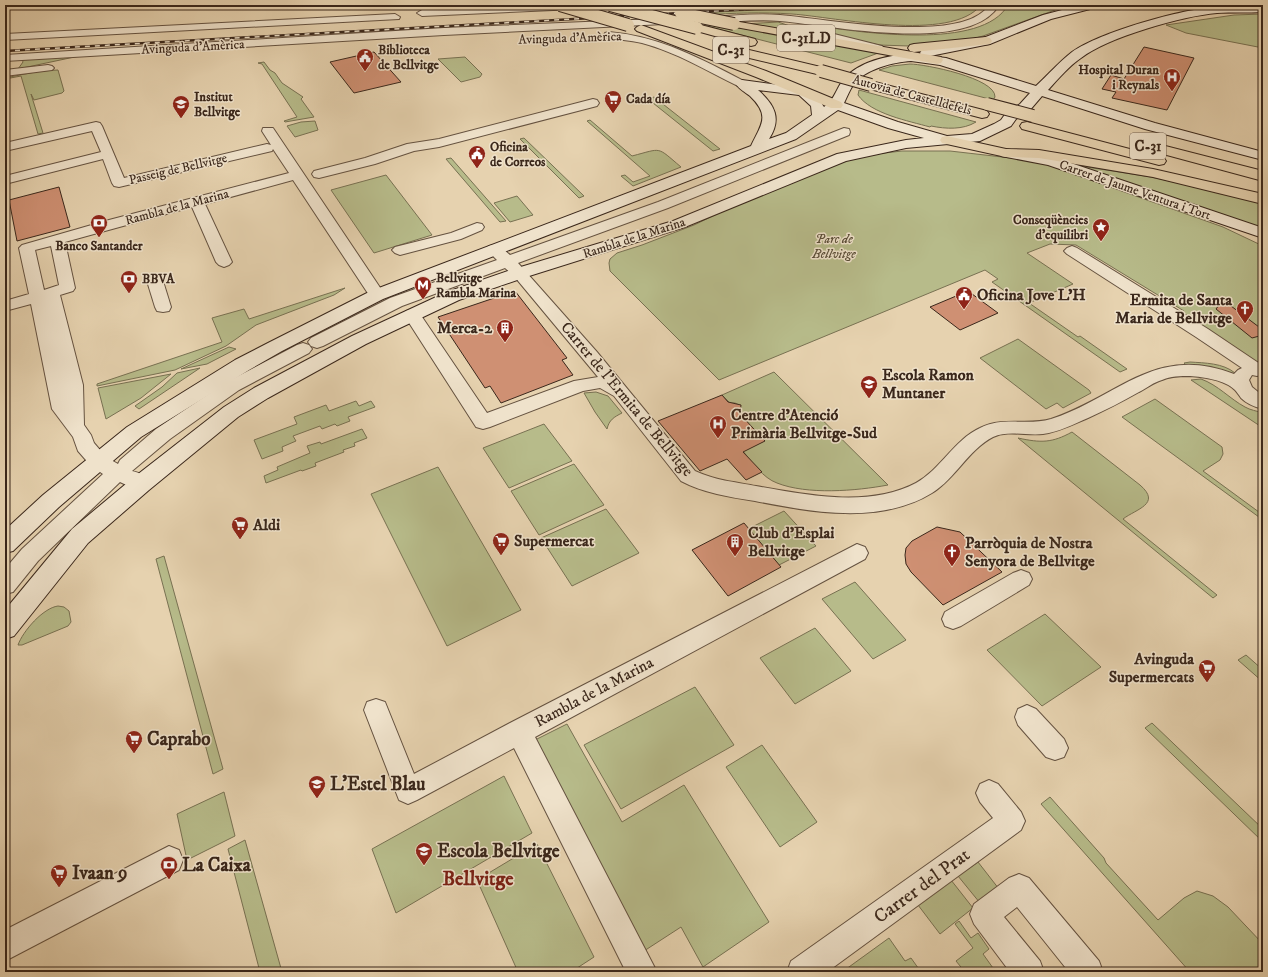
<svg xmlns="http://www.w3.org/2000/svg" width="1268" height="977" font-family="'IM FELL DW Pica',serif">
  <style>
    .green { fill: #b7bb8a; stroke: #787152 }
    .building { fill: #cf9073; stroke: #3a271b }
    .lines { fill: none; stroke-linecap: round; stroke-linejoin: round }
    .street-casing { stroke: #655240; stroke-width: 2 }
    .secondary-casing { stroke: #3a271b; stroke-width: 2 }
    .highway-casing { stroke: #3a271b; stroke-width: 2 }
    .street { fill: #efe2cb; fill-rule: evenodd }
    .secondary { fill: #efe2cb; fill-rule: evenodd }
    .highway { fill: #e6d2af; fill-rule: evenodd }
    .rail-casing { stroke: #3a271b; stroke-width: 2.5 }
    .rail { stroke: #efe2cb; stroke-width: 1.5; stroke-dasharray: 5; stroke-linecap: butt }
    .highway-bridge-casing { stroke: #3a271b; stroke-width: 14; stroke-linecap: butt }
    .highway-bridge { stroke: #e6d2af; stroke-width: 12 }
    .labels { text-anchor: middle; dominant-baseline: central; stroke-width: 3; stroke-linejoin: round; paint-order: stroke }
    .far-street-label { font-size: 13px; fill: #3a271b; stroke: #efe2cb }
    .far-poi-label { font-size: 13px; font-weight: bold; fill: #3a271b; stroke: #efe2cb; text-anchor: start }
    .far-park-label { font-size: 13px; font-style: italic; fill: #594c37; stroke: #efe2cb }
    .shield { fill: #efe2cb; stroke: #705f50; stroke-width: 1 }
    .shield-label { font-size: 15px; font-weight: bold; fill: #3a271b }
    .poi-label { font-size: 16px; font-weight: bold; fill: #3a271b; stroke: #efe2cb; text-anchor: start }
    .street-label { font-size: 16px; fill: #3a271b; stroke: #efe2cb }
    .near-poi-label { font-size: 19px; font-weight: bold; fill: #3a271b; stroke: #efe2cb; text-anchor: start }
    .near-street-label { font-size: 19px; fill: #3a271b; stroke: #efe2cb }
    .near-neighbourhood-label { font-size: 20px; font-weight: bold; fill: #7a1f14; stroke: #efe2cb }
  </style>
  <rect width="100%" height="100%" fill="#e6d2af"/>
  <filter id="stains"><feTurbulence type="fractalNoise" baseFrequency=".005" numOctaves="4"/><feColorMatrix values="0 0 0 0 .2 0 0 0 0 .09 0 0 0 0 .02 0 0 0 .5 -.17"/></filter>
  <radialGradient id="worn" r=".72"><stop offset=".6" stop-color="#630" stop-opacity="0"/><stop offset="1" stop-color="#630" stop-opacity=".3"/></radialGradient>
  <g class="green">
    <path d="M859,5H981C951,43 835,17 792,14C762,12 733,13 703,15L696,13Z"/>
    <path d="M1008,5H1069L983,36L964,41L909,46L879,45L825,33L812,29L817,26C861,32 982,51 1008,5Z"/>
    <polygon points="1263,14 1263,48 1186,33 1166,25 1234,15"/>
    <polygon points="778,22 805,31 855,43 743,24"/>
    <polygon points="723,25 881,52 851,63 706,26"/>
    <polygon points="79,56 18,69 23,62 22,59"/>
    <polygon points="465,57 482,74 480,77 461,82 438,59"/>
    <polygon points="264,62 270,70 275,73 282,83 303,97 301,99 314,117 285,122 284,121 297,117 262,64 258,63"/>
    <path d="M910,64C924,64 996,78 995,97L993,100L879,70L892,66Z"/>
    <polygon points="58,70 64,91 62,93 34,100 31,94 43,133 38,134 21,76 5,79 5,78 40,71"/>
    <path d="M859,90L976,122C963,130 946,129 931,126L930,127C909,121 871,114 858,95Z"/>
    <polygon points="654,97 720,149 713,151 648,99"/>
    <path d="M590,120L632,156C663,148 656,146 681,167L633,186L621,176L625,175L633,182L650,176L587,121Z"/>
    <polygon points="315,121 318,130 295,137 287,126 301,122"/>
    <polygon points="524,138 584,196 579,198 520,139"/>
    <polygon points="902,151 950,151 1037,161 1223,227 1263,246 1263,365 1249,358 1183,315 1184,311 1076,245 1050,244 1027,253 1073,284 1029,303 1078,337 1080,336 1127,369 1120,372 992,282 998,279 985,270 719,380 610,271 609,263 610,259 617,253 642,245 694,225 788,180 831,162 867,155"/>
    <polygon points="451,158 506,221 500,222 446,159"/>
    <polygon points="1074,165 1151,177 1263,201 1263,230"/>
    <polygon points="386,175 432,235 374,253 331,190"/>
    <polygon points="517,196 533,215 510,222 494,203"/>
    <polygon points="345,288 334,295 256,325 226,346 175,370 97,386 97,384 222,342 212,318 244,309 249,319"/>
    <polygon points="1018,339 1089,390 1091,393 1063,408 1057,403 1046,409 980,358"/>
    <polygon points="229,347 236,349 207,364 181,369"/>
    <path d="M1190,362C1205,363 1223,363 1235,373L1233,377L1186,365L1184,363Z"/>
    <polygon points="200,368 139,409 135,406 162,387 177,373"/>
    <path d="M774,372L888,485C856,491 807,495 777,483C763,478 752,462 743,451L764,441L740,414L739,405L735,403H730L722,395Z"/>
    <polygon points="171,374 141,398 106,419 98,388"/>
    <path d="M1201,379C1218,385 1230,399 1245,407C1250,410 1257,411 1263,413V428L1191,380Z"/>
    <path d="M596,392L608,396L622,413C614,417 609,420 607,429L595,412L584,393Z"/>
    <polygon points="1155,399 1222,447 1223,454 1220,460 1203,471 1263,515 1263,520 1122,417"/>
    <polygon points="356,401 359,406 371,401 375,407 348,417 350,421 337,426 335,424 322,429 320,426 293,436 296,441 282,447 283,451 262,459 254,440 297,424 294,417 326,405 329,411"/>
    <polygon points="544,424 572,461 509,488 483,448"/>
    <polygon points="362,429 367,438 354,443 355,446 343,450 344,452 315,463 316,466 302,471 301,470 266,483 264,476 278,470 277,467 310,453 307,446 320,442 321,444"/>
    <path d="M1072,432L1140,485C1162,504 1136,509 1123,519L1217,595L1213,598L1018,438C1041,443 1052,443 1072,432Z"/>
    <polygon points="574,464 604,505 539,535 511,491"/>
    <polygon points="438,467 521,610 447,646 371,494"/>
    <polygon points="606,509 639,553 572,586 541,538"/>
    <polygon points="784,511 816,546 779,565 748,529"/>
    <polygon points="164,556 223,769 213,774 156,559"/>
    <polygon points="855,582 906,640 873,659 822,599"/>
    <path d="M58,606L64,607L69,611L71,622L68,626L22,645H18C23,631 43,608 58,606Z"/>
    <polygon points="1045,614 1101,667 1042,706 987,650"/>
    <polygon points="815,628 851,671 795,704 760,658"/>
    <polygon points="1246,655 1263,670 1263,682 1238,660"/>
    <polygon points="695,687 734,745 621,809 584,745"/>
    <polygon points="1152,723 1263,829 1263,842 1145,728"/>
    <polygon points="567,724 622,822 684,785 769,922 703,967 681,927 644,951 535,740"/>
    <polygon points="762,745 817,822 780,847 726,767"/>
    <polygon points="504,776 532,833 396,913 372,849"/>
    <polygon points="224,792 235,836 187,860 177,814"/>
    <polygon points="1050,797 1104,858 1106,863 1158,920 1184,898 1197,891 1213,896 1228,907 1263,944 1263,972 1190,972 1041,804"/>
    <polygon points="245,840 282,972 260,972 228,849"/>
    <polygon points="537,844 594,957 571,972 518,972 477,880"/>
    <polygon points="978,862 999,889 980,903 958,876"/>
    <polygon points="951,880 973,908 940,934 918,905"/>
    <polygon points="959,921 971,938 978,933 989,949 983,954 993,968 988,972 965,972 956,961 973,948 955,924"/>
    <polygon points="889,938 905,961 911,958 921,972 842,972"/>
  </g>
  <g class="building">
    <polygon points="1144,47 1194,58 1167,110 1112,98 1116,92 1102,89 1111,75 1124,79"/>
    <polygon points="374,52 401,82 354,93 330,62"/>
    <polygon points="59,187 70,227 17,241 9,200"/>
    <polygon points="515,291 567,358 562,360 573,375 501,403 490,386 485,388 438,317"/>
    <polygon points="968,291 998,313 960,330 930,307"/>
    <polygon points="1223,300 1263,330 1263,335 1252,338 1216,309"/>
    <polygon points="722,395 728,402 741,405 740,414 765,441 743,452 762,472 746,480 727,459 700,471 658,421"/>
    <polygon points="744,523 781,567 728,596 692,550"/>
    <polygon points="937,527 960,532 1002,572 943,605 911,572 906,564 905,555 906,548 912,541"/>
  </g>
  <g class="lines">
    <defs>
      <g id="street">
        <polygon points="401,5 411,5 411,6 406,9 402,8"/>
        <polygon points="531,5 604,5 599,8 422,16 417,13 422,10"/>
        <path d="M989,5H999C970,55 828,25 780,21C757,19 733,22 710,23L705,20L710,17C733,16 756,13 780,15C822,18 963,46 989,5Z"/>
        <polygon points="395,14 400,17 399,19 5,40 5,34"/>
        <polygon points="680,18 685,21 684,23 444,35 5,61 5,55 444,28"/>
        <polygon points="818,30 882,46 884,48 878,51 814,35 813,33 814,31"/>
        <path d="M609,32C660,36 701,59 746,82L748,84L746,86H738C707,71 676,52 642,43C630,40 617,40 605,37L604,35L605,33Z"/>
        <polygon points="48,65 52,66 54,68 52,70 5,76 5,70"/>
        <polygon points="593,99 597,100 599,103 597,106 439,147 414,151 375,164 319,178 314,177 312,174 314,171 365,158 407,144 439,139"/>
        <path d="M96,122L100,123L102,126L124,178L267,144L271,145L262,131L263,128H273L385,295L383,298L377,300L371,298L293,180L205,204L232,262L229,265L224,267L219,265L216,262L192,207L65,242L75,288L73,291L60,295L83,385L84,425L91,435L94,443L106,457L118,464L120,460L156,429L227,382L297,345L303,343L309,345L312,349L309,353L239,390L170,439L132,471C141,473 146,476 151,484L148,489L141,492L120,482L38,561L13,592L5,594V569L22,549L103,474L92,467L78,451L73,437L52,409L31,304L5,311V301L29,294L19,248L22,245L109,220L289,173L273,149L272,151L119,187L114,186L112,183L103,159L5,184V176L101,152L92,131L5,151V143ZM51,246L59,285L44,290L35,250Z"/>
        <path d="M844,128L849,129L850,132L849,135L668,208L518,263L597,352L695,471C714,480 735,482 756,486C807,495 869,508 916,483C941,469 954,440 980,428C1004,416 1027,426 1051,419C1119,397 1155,343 1234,374L1238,370L1242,368L1196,337L1067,254L1064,251L1067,248L1072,246L1077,248L1208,329L1263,366V374L1257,376L1252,375L1249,380L1252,387L1263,396V409C1255,407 1247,404 1241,398C1239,395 1237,392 1235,390C1225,380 1204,377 1190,376C1181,376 1170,376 1162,380C1154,382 1147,388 1139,392C1123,401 1106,410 1088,418C1074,424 1059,432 1043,434C1027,436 1008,430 993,437C968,450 956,478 932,493C880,525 811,512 755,501C729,497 704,493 681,481L614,396L600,388L583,391L490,427L483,429L476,427L404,315L406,311L412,310L418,311L487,413L574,381L598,377L514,276L505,268L402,306L323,346L317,348L311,346L308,342L311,338L390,298L497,260L486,249L489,246C499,243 503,249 510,255L658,202Z"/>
        <polygon points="477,223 482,224 484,227 482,230 461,239 400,255 395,253 392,250 395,247 451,233"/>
        <polygon points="155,276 161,278 163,281 171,307 169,311 163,312 157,311 155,307 147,281 149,278"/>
        <polygon points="857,544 865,547 868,553 865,559 535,737 657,972 626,972 514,748 417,800 408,804 399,800 364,710 367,702 376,699 385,702 414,774 510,723"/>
        <polygon points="1021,570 1029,573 1032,579 1029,585 961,626 953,629 945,626 942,619 945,612 1013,573"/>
        <polygon points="1027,705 1036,709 1064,739 1068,748 1064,757 1055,760 1046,757 1018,725 1015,717 1018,709"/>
        <polygon points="989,780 998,784 1021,812 1025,821 1021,830 827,972 787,972 791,961 993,818 980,802 976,793 980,784"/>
        <polygon points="169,846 179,850 183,860 179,870 5,961 5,930"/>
        <polygon points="1019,874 1029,878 1099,961 1103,972 1069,972 1017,907 1004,917 1040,961 1044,972 1010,972 974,924 970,914 974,904 1009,878"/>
      </g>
      <g id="secondary">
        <path d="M1081,5H1100L1098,7L1051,19L990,44L930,56L946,58L1036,86C1048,75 1059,62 1072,52C1101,32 1181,9 1217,7C1232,6 1248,6 1263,6V12C1248,13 1232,12 1217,13C1183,16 1108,37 1081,58C1069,66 1058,79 1048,90L1155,123L1263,152V160L1145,129L1042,96L1030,110L1016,119L1011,126L980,141L906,148L846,161L685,227L526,277L459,300L366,344L268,398L238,417L149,490L88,543L14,636L5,639V610L72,529L133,478L224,407L254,388L352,336L447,292L514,269L673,221L837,154L906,140L924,138L888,128L838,110L796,139L383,299L282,351L249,370L141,437L59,507L13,551L5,553V530L43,495L127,427L235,360L268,343L371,291L751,146C761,125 771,116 750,96C745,92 739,89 736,84L737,81L742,80L808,89L819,100L824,107C835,100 836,88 844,79C860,60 897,52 921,55L920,53L922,50L983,38L1043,15ZM911,61L940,65L1030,93L1020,104L1006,113L1001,120L994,124L972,134L947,136L898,122L844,103C847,97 850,89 854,84C865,69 894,62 911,61ZM758,90L799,95L811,106L812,115L786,133L769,139C782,119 775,105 758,90Z"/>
        <polygon points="1006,149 1056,158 1263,228 1263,238 1048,165 1001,156 999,153 1001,150"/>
      </g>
      <g id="highway">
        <polygon points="734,21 941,57 943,60 941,63 937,64 730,26 728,24 730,22"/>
        <polygon points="697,24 755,39 757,42 755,45 751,46 693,30 691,28 693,26"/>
        <polygon points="641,25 766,71 841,102 843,105 841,108 831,108 756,77 637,31 635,29 637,27"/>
        <polygon points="986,37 990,38 992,41 990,44 914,52 910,51 908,48 910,45 914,44"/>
        <polygon points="728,45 825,68 827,71 825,74 821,75 724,52 722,49 724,46"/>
        <polygon points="871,81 987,111 989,114 987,117 982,118 866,88 865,85 866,82"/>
        <polygon points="1027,122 1164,158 1166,161 1164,164 1159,165 1022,129 1020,126 1022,123"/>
        <polygon points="947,136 1006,149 1039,150 1153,169 1263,194 1263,204 1153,177 1039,158 1006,157 942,143 940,140 942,137"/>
        <polygon points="1142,140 1263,171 1263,181 1137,147 1135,144 1137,141"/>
      </g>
    </defs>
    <use href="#street" class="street-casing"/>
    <use href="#secondary" class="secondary-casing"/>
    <use href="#highway" class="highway-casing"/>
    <use href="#street" class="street"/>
    <use href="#secondary" class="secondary"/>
    <use href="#highway" class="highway"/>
    <defs>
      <polyline id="rail" points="5,51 822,5"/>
    </defs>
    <use href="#rail" class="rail-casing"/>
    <use href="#rail" class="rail"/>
    <defs>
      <g id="highway-bridge">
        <polyline points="560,5 628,25"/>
        <polyline points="610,5 697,28"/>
        <polyline points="681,13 734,24"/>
        <polyline points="821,71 871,85"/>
        <polyline points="987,104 1033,116"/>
      </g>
    </defs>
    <use href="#highway-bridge" class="highway-bridge-casing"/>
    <use href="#highway-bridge" class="highway-bridge"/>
  </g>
  <defs>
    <symbol id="civic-pin" viewBox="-11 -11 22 30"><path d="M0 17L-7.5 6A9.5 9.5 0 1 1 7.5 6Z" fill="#8f2418" stroke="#efe2cb"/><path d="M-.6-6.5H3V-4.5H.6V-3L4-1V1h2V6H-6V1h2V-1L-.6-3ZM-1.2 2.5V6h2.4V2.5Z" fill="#fff"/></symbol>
    <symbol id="hospital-pin" viewBox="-11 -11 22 30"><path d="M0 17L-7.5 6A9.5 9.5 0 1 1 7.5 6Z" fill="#8f2418" stroke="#efe2cb"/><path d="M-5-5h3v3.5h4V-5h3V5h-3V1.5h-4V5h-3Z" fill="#fff"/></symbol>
    <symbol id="supermarket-pin" viewBox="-11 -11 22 30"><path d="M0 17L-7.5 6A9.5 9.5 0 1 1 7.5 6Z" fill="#8f2418" stroke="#efe2cb"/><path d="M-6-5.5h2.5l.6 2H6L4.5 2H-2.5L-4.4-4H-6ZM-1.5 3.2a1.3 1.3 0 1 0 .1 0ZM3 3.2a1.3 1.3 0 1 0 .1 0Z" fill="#fff"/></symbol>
    <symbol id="school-pin" viewBox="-11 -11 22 30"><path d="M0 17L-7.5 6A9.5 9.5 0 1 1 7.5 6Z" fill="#8f2418" stroke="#efe2cb"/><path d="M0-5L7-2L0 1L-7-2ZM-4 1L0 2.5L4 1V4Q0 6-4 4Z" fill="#fff"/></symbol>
    <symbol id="bank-pin" viewBox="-11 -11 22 30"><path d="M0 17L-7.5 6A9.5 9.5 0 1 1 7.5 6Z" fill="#8f2418" stroke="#efe2cb"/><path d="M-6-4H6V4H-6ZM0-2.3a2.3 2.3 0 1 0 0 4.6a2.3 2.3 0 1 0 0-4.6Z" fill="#fff"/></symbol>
    <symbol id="sight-pin" viewBox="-11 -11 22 30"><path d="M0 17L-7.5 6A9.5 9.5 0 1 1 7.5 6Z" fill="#8f2418" stroke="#efe2cb"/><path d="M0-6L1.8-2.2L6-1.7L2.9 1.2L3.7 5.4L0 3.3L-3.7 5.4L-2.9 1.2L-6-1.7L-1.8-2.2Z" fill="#fff"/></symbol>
    <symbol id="metro-pin" viewBox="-11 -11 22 30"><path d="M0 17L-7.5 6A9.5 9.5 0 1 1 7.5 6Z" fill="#8f2418" stroke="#efe2cb"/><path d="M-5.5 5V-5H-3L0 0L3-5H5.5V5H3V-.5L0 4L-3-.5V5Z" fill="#fff"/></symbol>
    <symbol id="church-pin" viewBox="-11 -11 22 30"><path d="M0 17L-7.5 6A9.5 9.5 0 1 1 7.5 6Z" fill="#8f2418" stroke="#efe2cb"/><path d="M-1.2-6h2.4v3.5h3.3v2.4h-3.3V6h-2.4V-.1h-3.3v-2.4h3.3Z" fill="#fff"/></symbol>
    <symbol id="building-pin" viewBox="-11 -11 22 30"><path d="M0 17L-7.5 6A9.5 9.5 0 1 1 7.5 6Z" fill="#8f2418" stroke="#efe2cb"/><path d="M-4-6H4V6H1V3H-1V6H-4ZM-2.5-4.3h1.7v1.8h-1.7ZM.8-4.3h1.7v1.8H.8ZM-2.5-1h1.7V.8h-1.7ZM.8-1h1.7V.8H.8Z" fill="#fff"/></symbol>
  </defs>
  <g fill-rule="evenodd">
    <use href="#civic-pin" x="355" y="47" width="20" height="27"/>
    <use href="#hospital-pin" x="1162" y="67" width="20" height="27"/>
    <use href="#supermarket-pin" x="603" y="89" width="20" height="27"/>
    <use href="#school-pin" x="171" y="94" width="20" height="27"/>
    <use href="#civic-pin" x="467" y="144" width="20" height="27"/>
    <use href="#bank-pin" x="89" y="213" width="20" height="27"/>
    <use href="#sight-pin" x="1091" y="217" width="20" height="27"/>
    <use href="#bank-pin" x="119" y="269" width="20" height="27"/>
    <use href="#metro-pin" x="413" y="275" width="20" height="27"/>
    <use href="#civic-pin" x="954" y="285" width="20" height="27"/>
    <use href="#church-pin" x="1235" y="299" width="20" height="27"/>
    <use href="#building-pin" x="495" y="318" width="20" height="27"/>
    <use href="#school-pin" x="859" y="374" width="20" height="27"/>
    <use href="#hospital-pin" x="708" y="414" width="20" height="27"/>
    <use href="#supermarket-pin" x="230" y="515" width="20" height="27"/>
    <use href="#supermarket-pin" x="491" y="531" width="20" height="27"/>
    <use href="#building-pin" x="725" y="532" width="20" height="27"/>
    <use href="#church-pin" x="942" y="542" width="20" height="27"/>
    <use href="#supermarket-pin" x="1197" y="658" width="20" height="27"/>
    <use href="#supermarket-pin" x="124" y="729" width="20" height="27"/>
    <use href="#school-pin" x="307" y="774" width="20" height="27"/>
    <use href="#school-pin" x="414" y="841" width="20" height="27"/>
    <use href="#bank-pin" x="159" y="855" width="20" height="27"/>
    <use href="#supermarket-pin" x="49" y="863" width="20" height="27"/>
  </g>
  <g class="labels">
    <g class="far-street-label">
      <text transform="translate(570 38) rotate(-2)">Avinguda d'Amèrica</text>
      <text transform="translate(193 47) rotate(-3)">Avinguda d'Amèrica</text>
      <text transform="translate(912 95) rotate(15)">Autovia de Castelldefels</text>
      <text transform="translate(178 169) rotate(-13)">Passeig de Bellvitge</text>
      <text transform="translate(1135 190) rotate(19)">Carrer de Jaume Ventura i Tort</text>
      <text transform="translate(177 207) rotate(-15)">Rambla de la Marina</text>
      <text transform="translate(634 238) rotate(-18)">Rambla de la Marina</text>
    </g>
    <g class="far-poi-label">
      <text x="378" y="50">Biblioteca<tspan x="378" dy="15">de Bellvitge</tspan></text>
      <text x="1159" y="70" text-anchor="end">Hospital Duran<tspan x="1159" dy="15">i Reynals</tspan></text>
      <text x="194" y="97">Institut<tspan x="194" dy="15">Bellvitge</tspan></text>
      <text x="626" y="99">Cada día</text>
      <text x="490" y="147">Oficina<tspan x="490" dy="15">de Correos</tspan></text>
      <text x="1088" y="220" text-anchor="end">Conseqüències<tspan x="1088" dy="15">d'equilibri</tspan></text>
      <text x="99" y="246" text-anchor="middle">Banco Santander</text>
      <text x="436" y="278">Bellvitge<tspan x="436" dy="15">Rambla Marina</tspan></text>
      <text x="142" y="279">BBVA</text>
    </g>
    <g class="far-park-label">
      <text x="834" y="239">Parc de<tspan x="834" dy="15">Bellvitge</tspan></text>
    </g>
    <g class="shield">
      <rect x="777" y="25" width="58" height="26" rx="3"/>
      <rect x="713" y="37" width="36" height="26" rx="3"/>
      <rect x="1130" y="133" width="36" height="26" rx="3"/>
    </g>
    <g class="shield-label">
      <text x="806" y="38">C-31LD</text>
      <text x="731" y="50">C-31</text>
      <text x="1148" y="146">C-31</text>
    </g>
    <g class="poi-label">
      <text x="977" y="295">Oficina Jove L'H</text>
      <text x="1232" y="300" text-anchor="end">Ermita de Santa<tspan x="1232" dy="18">Maria de Bellvitge</tspan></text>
      <text x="492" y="328" text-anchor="end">Merca-2</text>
      <text x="882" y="375">Escola Ramon<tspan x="882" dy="18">Muntaner</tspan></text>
      <text x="731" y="415">Centre d'Atenció<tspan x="731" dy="18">Primària Bellvitge-Sud</tspan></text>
      <text x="253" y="525">Aldi</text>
      <text x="748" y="533">Club d'Esplai<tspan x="748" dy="18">Bellvitge</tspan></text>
      <text x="514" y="541">Supermercat</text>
      <text x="965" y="543">Parròquia de Nostra<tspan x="965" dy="18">Senyora de Bellvitge</tspan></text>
      <text x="1194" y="659" text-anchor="end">Avinguda<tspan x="1194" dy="18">Supermercats</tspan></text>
    </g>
    <g class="street-label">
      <text transform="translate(627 399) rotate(50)">Carrer de l'Ermita de Bellvitge</text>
      <text transform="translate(594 692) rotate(-28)">Rambla de la Marina</text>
    </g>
    <g class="near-poi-label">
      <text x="147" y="739">Caprabo</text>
      <text x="330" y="784">L'Estel Blau</text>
      <text x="437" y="851">Escola Bellvitge</text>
      <text x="182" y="865">La Caixa</text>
      <text x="72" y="873">Ivaan 9</text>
    </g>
    <g class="near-street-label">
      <text transform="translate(922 886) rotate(-36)">Carrer del Prat</text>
    </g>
    <g class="near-neighbourhood-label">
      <text x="478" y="879">Bellvitge</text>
    </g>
  </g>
  <rect width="1268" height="977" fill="none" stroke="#e6d2af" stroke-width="20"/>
  <rect x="6" y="6" width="1256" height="965" fill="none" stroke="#3a271b" stroke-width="2"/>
  <rect x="10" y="10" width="1248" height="957" fill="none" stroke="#3a271b"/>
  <rect width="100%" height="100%" filter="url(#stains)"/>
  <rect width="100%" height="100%" fill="url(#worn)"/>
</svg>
